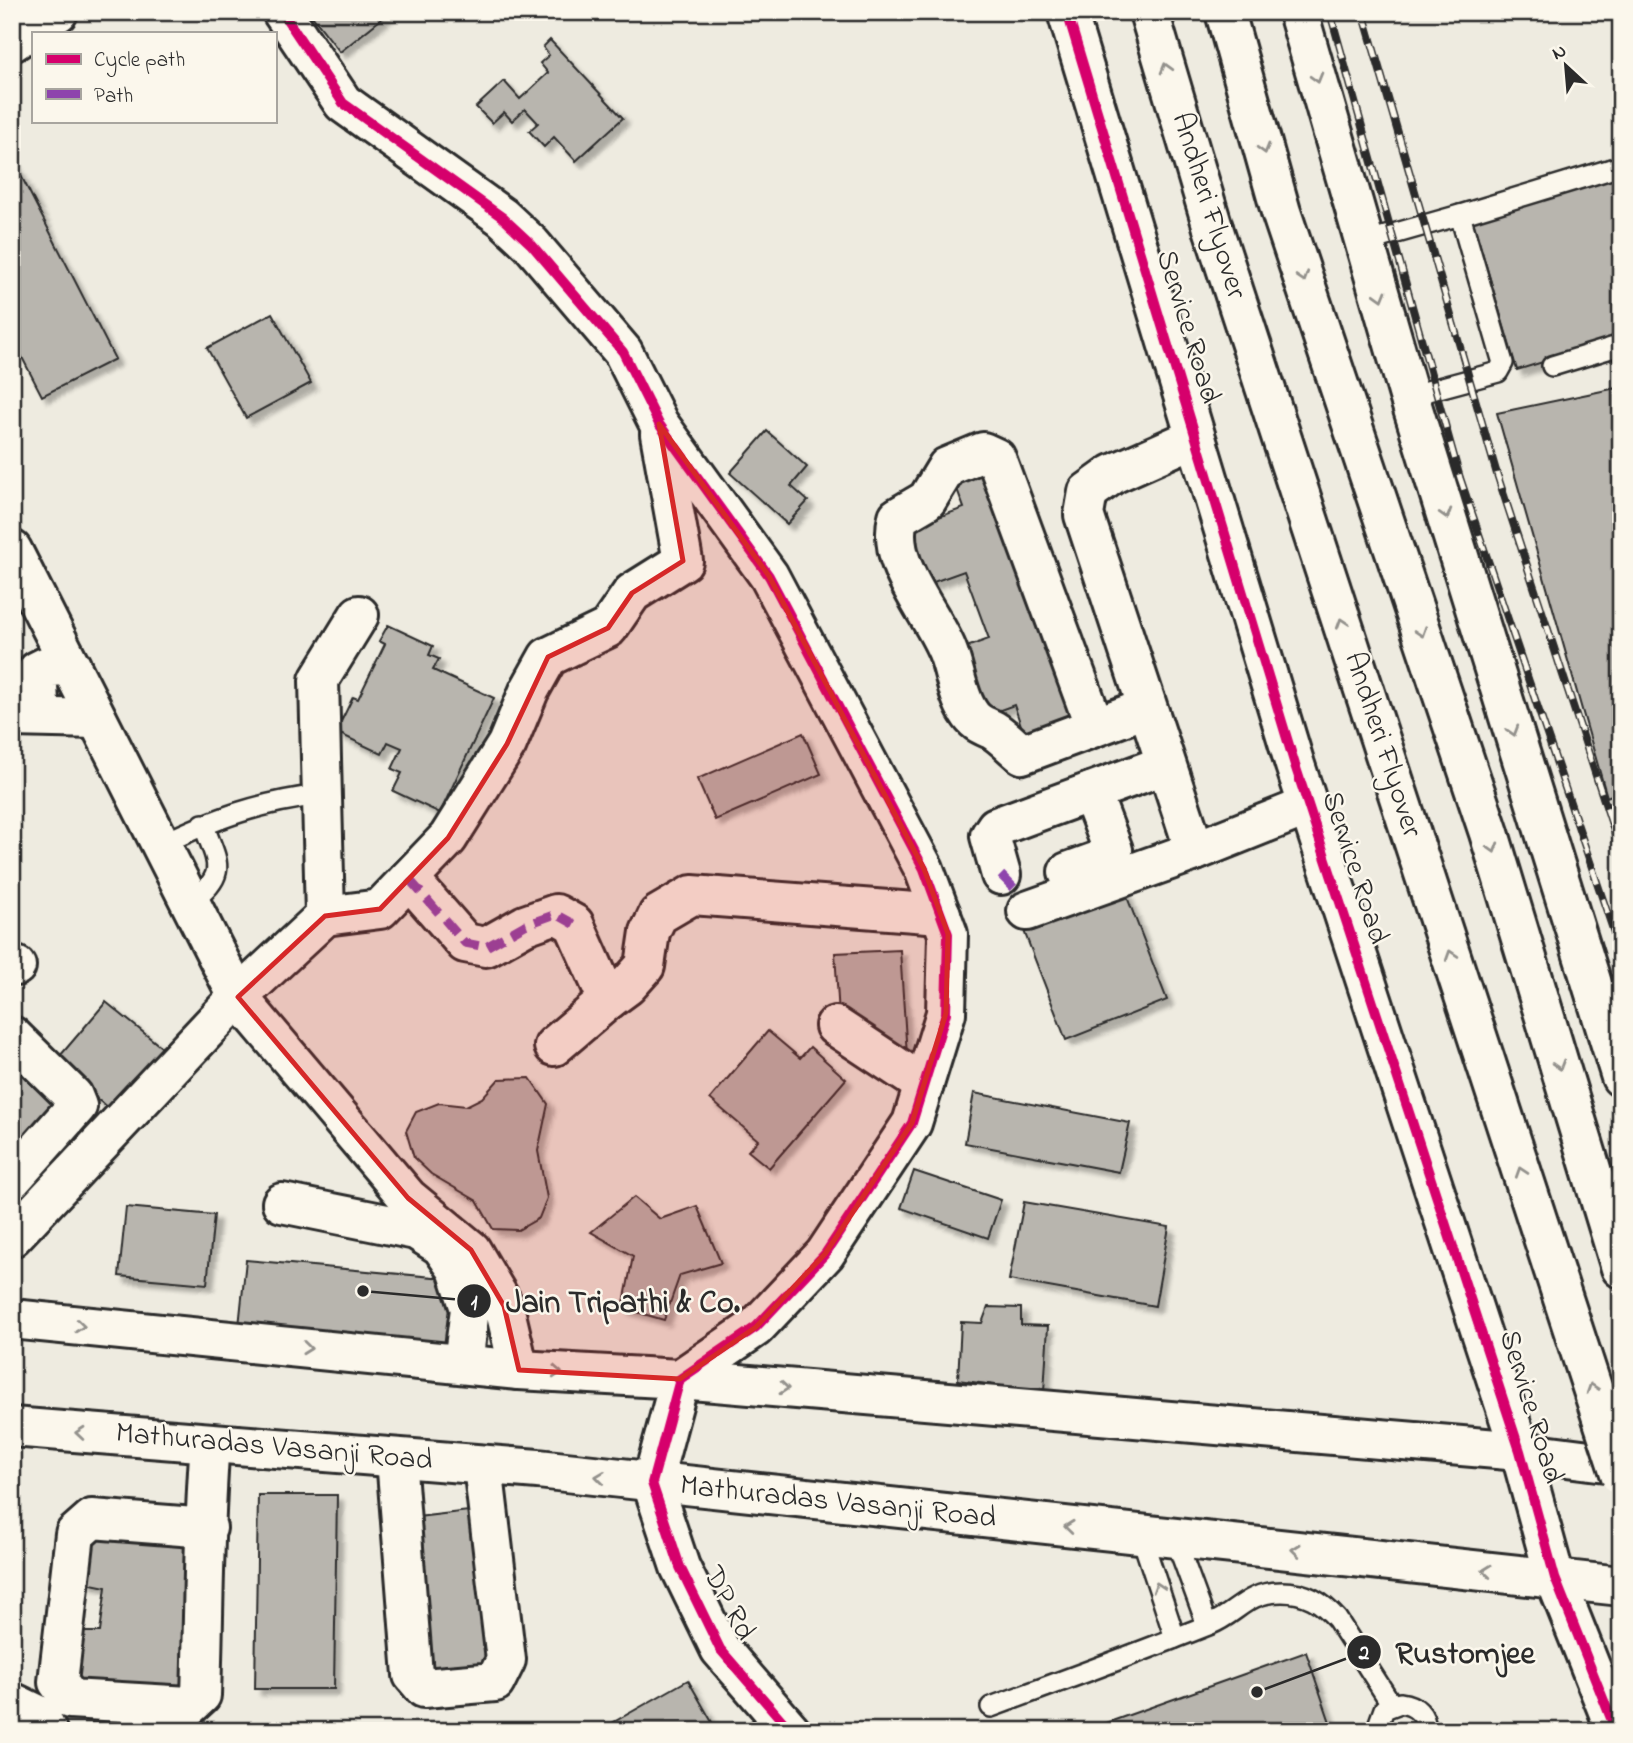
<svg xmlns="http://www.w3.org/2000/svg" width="1633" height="1743" font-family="'Indie Flower',sans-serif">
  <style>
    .building { fill: #b8b5ae; stroke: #2b2b2b; stroke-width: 2; filter: url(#shadow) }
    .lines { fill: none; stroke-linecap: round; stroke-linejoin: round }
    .lane-casing { stroke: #2b2b2b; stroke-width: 24 }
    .street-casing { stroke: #2b2b2b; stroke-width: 44 }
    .secondary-casing { stroke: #2b2b2b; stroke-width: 44 }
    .highway-casing { stroke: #2b2b2b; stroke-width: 44 }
    .lane { stroke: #fbf7ec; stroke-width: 19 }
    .street { stroke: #fbf7ec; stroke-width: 38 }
    .secondary { stroke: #fbf7ec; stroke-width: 38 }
    .highway { stroke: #fbf7ec; stroke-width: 38 }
    .rail-casing { stroke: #2b2b2b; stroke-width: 8 }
    .rail { stroke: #fbf7ec; stroke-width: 5; stroke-dasharray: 16; stroke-linecap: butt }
    .highway-bridge-casing { stroke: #2b2b2b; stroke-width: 44; stroke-linecap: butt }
    .highway-bridge { stroke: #fbf7ec; stroke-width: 38 }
    .quiet { stroke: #8e44ad; stroke-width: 9; stroke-dasharray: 18 9; stroke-linecap: butt }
    .cycleway-casing { stroke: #fbf7ec; stroke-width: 15 }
    .cycleway { stroke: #d6006c; stroke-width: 10 }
    .oneway { stroke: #93918c }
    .marked { fill: #d62828; fill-opacity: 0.2; stroke: #d62828; stroke-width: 5; stroke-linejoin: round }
    .labels { text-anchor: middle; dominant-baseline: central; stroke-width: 5; stroke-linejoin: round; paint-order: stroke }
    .street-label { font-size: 30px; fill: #2b2b2b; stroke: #fbf7ec }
    .leader { fill: none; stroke: #2b2b2b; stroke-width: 2.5 }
    .callout-dot { fill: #2b2b2b; stroke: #fbf7ec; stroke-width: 2.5 }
    .mark-label { font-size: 21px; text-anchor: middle; font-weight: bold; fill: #fff }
    .callout-label { font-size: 32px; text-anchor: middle; font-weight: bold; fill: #2b2b2b; stroke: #fbf7ec; stroke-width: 5; stroke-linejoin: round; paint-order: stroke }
  </style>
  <defs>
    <filter id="shadow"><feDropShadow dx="6" dy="6" stdDeviation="2" flood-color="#0004"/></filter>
  </defs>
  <rect width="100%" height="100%" fill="#eeebe0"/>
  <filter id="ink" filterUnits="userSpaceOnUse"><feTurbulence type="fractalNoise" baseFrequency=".0143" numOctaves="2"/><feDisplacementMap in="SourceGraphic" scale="14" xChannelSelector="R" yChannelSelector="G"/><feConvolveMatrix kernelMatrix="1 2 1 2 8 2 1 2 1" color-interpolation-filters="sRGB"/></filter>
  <g filter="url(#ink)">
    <g class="building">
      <polygon points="309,12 390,12 340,52"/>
      <polygon points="550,40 623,118 576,161 554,137 544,147 529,131 538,123 525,109 512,121 504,112 492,123 476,107 504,81 520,99 548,73 540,63 549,55 543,47"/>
      <polygon points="12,158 115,359 42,396 12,338"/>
      <polygon points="1621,172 1621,338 1517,370 1471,215"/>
      <polygon points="272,313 311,383 246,418 207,348"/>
      <polygon points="1621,387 1621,791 1607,797 1497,413"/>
      <polygon points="767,431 807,467 791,486 808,501 787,524 730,473"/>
      <polygon points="987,465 1078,718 1025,737 1014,705 981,717 958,650 989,639 964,571 928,584 908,528 964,508 953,478"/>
      <polygon points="388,625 433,646 429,655 439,659 433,670 494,698 440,813 393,791 402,773 392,769 402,748 388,742 382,754 336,732 353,697 358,699 385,644 379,641"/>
      <polygon points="803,733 821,774 715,820 697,779"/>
      <polygon points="1122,884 1167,1000 1066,1040 1021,923"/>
      <polygon points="900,950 907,1055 839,1015 835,953"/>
      <polygon points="106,1002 166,1051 114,1113 54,1063"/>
      <polygon points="768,1031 800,1058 810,1047 846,1079 769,1168 748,1151 758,1140 710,1099"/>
      <polygon points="20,1069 65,1107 12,1166 12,1078"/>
      <polygon points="530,1078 548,1104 538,1151 547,1198 539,1218 518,1230 493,1229 477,1201 431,1174 414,1158 406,1131 416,1112 439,1103 466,1106 482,1098 499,1079"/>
      <polygon points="974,1093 1130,1123 1119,1172 965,1143"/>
      <polygon points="914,1171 1001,1200 988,1238 901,1208"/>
      <polygon points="634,1197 660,1219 697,1206 721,1263 680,1275 664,1320 623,1308 633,1256 591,1232"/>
      <polygon points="1024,1202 1169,1227 1155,1306 1009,1280"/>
      <polygon points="126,1207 214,1215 207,1284 119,1276"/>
      <polygon points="246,1260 455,1279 448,1345 239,1326"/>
      <polygon points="988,1307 1021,1308 1021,1325 1048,1326 1044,1392 958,1380 961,1322 982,1323"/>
      <polygon points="258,1495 337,1495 334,1689 255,1689"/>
      <polygon points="477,1510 493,1675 426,1682 409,1518"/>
      <polygon points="91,1539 189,1540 187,1687 70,1686 74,1632 100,1632 106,1587 86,1583"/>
      <polygon points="1306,1652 1333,1731 1084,1731"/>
      <polygon points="688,1680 717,1731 598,1731"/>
      <polygon points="456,1725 459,1731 441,1731"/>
    </g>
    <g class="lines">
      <defs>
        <g id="lane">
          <polyline points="1460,215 1621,166"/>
          <polyline points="1365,242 1460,215 1503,363 1498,372 1409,396"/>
          <polyline points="1552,366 1621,345"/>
          <path d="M160,845C216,818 260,802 321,795"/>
          <path d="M190,903C228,873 219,866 203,824"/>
          <polyline points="1141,1535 1175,1638"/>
          <polyline points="1175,1538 1207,1625"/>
          <path d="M991,1707C1065,1680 1138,1653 1211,1624C1238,1613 1246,1592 1282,1592C1306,1592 1322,1602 1337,1619L1392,1705"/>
          <polyline points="756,1731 776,1717"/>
          <path d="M1376,1731L1384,1709L1400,1703C1416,1705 1426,1714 1426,1731"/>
        </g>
        <g id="street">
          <polyline points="282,12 343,103 502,217 531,244 623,352 659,424 769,576 924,869 948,934 946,1013 912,1123 825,1254 756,1327 680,1379 652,1483 680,1567 720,1649 791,1731"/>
          <polyline points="12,42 58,12"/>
          <polyline points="1194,438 1113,474 1088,492 1084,515 1195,851 1308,806"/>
          <polyline points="12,550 238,997 408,1198 471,1250 504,1306 519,1370"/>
          <polyline points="12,717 97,719"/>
          <polyline points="40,717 37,671 45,667 71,666"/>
          <path d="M1095,727L996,458L983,452L947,467L927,500L898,517C886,565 929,607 947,650C955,669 957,694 968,711C975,723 982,725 993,730C1003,736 1013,747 1022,754L1146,708"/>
          <polyline points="1068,872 1107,858 1113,850 1091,792"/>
          <polyline points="1001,875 990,836 996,827 1164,765"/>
          <polyline points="409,879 465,943 486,947 525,925 556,914 574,924 608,1000 627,986 645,966 650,932 658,915 692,895 941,914"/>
          <polyline points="1027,911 1195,851"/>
          <polyline points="325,916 380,909 448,838 507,744 529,691 548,657 608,628 632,593 683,561 660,434"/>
          <polyline points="12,966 16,966"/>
          <polyline points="835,1026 924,1085"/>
          <polyline points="12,1036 73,1096 77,1106 12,1179"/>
          <polyline points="554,1046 608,1000"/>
          <polyline points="282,1203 416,1230 441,1246 457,1269 470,1309 463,1363"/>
          <polyline points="12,1237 238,997 325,916 319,680 359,615"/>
          <polyline points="396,1458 413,1675 424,1688 495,1682 506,1660 483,1466"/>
          <path d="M207,1528L92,1519L75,1534L58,1682L70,1699L189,1706L201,1695C204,1611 203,1527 210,1443"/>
          <polyline points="12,1702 39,1715 47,1731"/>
        </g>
        <g id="secondary">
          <polyline points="1067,12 1295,765 1520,1451 1555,1578 1616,1731"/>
          <polyline points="1298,12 1409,396 1621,1077"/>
          <polyline points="12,1319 519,1370 680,1379 1520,1451 1621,1464"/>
          <polyline points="12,1427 538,1469 1621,1586"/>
        </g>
        <g id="highway">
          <polyline points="1149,12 1213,228"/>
          <polyline points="1225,12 1281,212 1489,833 1621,1268"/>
        </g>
      </defs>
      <use href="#lane" class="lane-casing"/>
      <use href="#street" class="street-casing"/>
      <use href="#secondary" class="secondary-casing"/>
      <use href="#highway" class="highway-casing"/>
      <use href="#lane" class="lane"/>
      <use href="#street" class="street"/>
      <use href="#secondary" class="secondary"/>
      <use href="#highway" class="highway"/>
      <defs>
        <g id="rail">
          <polyline points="1330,12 1460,478 1621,953"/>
          <polyline points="1363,12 1496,471 1621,852"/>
        </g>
      </defs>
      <use href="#rail" class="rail-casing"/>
      <use href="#rail" class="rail"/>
      <defs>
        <polyline id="highway-bridge" points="1213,228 1621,1476"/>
      </defs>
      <use href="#highway-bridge" class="highway-bridge-casing"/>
      <use href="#highway-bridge" class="highway-bridge"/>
      <g class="quiet">
        <polyline points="1001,875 1017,891"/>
        <polyline points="409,879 465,943 486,947 525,925 556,914 574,924"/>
      </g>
      <defs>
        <g id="cycleway">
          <polyline points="282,12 343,103 502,217 531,244 623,352 659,424 769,576 924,869 948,934 946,1013 912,1123 825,1254 756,1327 680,1379 652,1483 680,1567 720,1649 791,1731"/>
          <polyline points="1067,12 1295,765 1520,1451 1555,1578 1616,1731"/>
        </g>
      </defs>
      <use href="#cycleway" class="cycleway-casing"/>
      <use href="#cycleway" class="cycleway"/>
    </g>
    <defs><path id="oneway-chevron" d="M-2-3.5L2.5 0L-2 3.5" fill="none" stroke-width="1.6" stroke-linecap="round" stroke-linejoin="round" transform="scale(1.75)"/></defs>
    <g class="oneway">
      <use href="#oneway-chevron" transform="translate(1166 68) rotate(-106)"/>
      <use href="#oneway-chevron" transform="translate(1317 78) rotate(74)"/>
      <use href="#oneway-chevron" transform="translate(1264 149) rotate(74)"/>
      <use href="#oneway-chevron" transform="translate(1303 277) rotate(72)"/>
      <use href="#oneway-chevron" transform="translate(1381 296) rotate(74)"/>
      <use href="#oneway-chevron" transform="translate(1446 514) rotate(73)"/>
      <use href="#oneway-chevron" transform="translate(1342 623) rotate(-108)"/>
      <use href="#oneway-chevron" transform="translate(1421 632) rotate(72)"/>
      <use href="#oneway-chevron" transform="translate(1513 731) rotate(73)"/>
      <use href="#oneway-chevron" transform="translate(1493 848) rotate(73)"/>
      <use href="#oneway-chevron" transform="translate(1451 955) rotate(-108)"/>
      <use href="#oneway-chevron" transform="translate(1559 1065) rotate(73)"/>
      <use href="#oneway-chevron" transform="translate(1521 1172) rotate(-108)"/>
      <use href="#oneway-chevron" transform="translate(80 1326) rotate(6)"/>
      <use href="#oneway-chevron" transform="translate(307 1348) rotate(6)"/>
      <use href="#oneway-chevron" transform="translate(557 1372) rotate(3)"/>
      <use href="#oneway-chevron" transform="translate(784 1388) rotate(5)"/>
      <use href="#oneway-chevron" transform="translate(1592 1388) rotate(-108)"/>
      <use href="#oneway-chevron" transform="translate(80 1433) rotate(-175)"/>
      <use href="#oneway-chevron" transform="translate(600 1477) rotate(-173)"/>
      <use href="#oneway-chevron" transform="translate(1069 1527) rotate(-174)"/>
      <use href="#oneway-chevron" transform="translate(1296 1550) rotate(-174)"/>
      <use href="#oneway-chevron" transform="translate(1487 1571) rotate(-174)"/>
      <use href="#oneway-chevron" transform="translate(1158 1587) rotate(-108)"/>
    </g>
  </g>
  <path class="marked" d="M659,424L769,576L924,869L948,934L946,1013L912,1123L825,1254L756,1327L680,1379L519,1370L504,1306L471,1250L408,1198L238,997L325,916L380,909L448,838L507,744L548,657L608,628L632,593L683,561Z"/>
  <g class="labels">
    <g class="street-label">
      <text transform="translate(1208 206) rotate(73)">Andheri Flyover</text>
      <text transform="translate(1187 327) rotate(73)">Service Road</text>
      <text transform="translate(1382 745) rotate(72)">Andheri Flyover</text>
      <text transform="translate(1354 868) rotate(72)">Service Road</text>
      <text transform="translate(1530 1407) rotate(73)">Service Road</text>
      <text transform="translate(274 1448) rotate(5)">Mathuradas Vasanji Road</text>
      <text transform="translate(838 1503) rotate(6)">Mathuradas Vasanji Road</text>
      <text transform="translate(728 1604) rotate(62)">DP Rd</text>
    </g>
  </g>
  <path class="leader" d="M363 1291L474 1301M1257 1692L1364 1652"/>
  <g class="callout-dot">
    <circle cx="363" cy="1291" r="7"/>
    <circle cx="1257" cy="1692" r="7"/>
    <circle cx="474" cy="1301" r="18"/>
    <circle cx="1364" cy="1652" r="18"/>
  </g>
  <g class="mark-label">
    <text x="474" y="1309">1</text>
    <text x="1364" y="1659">2</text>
  </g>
  <g class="callout-label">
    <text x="623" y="1312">Jain Tripathi &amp; Co.</text>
    <text x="1465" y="1663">Rustomjee</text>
  </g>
  <rect width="1633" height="1743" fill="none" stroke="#fbf7ec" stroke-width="42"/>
  <rect x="21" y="21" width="1591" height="1701" fill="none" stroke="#2b2b2b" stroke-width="2.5" filter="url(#ink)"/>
  <rect x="32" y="32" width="245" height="91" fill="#fbf7ec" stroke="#a8a59f" stroke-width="2"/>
  <rect x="46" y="54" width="35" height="10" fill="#d6006c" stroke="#a8a59f" stroke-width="2"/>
  <text x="94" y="66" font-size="21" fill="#2b2b2b">Cycle path</text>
  <rect x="46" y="89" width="35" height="10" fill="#8e44ad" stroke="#a8a59f" stroke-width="2"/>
  <text x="94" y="102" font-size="21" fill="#2b2b2b">Path</text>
  <g transform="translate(1566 66) rotate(334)" stroke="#fbf7ec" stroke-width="5" paint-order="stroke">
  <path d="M0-5L12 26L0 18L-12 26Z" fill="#2b2b2b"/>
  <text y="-10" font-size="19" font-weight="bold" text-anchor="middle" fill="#2b2b2b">N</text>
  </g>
</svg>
